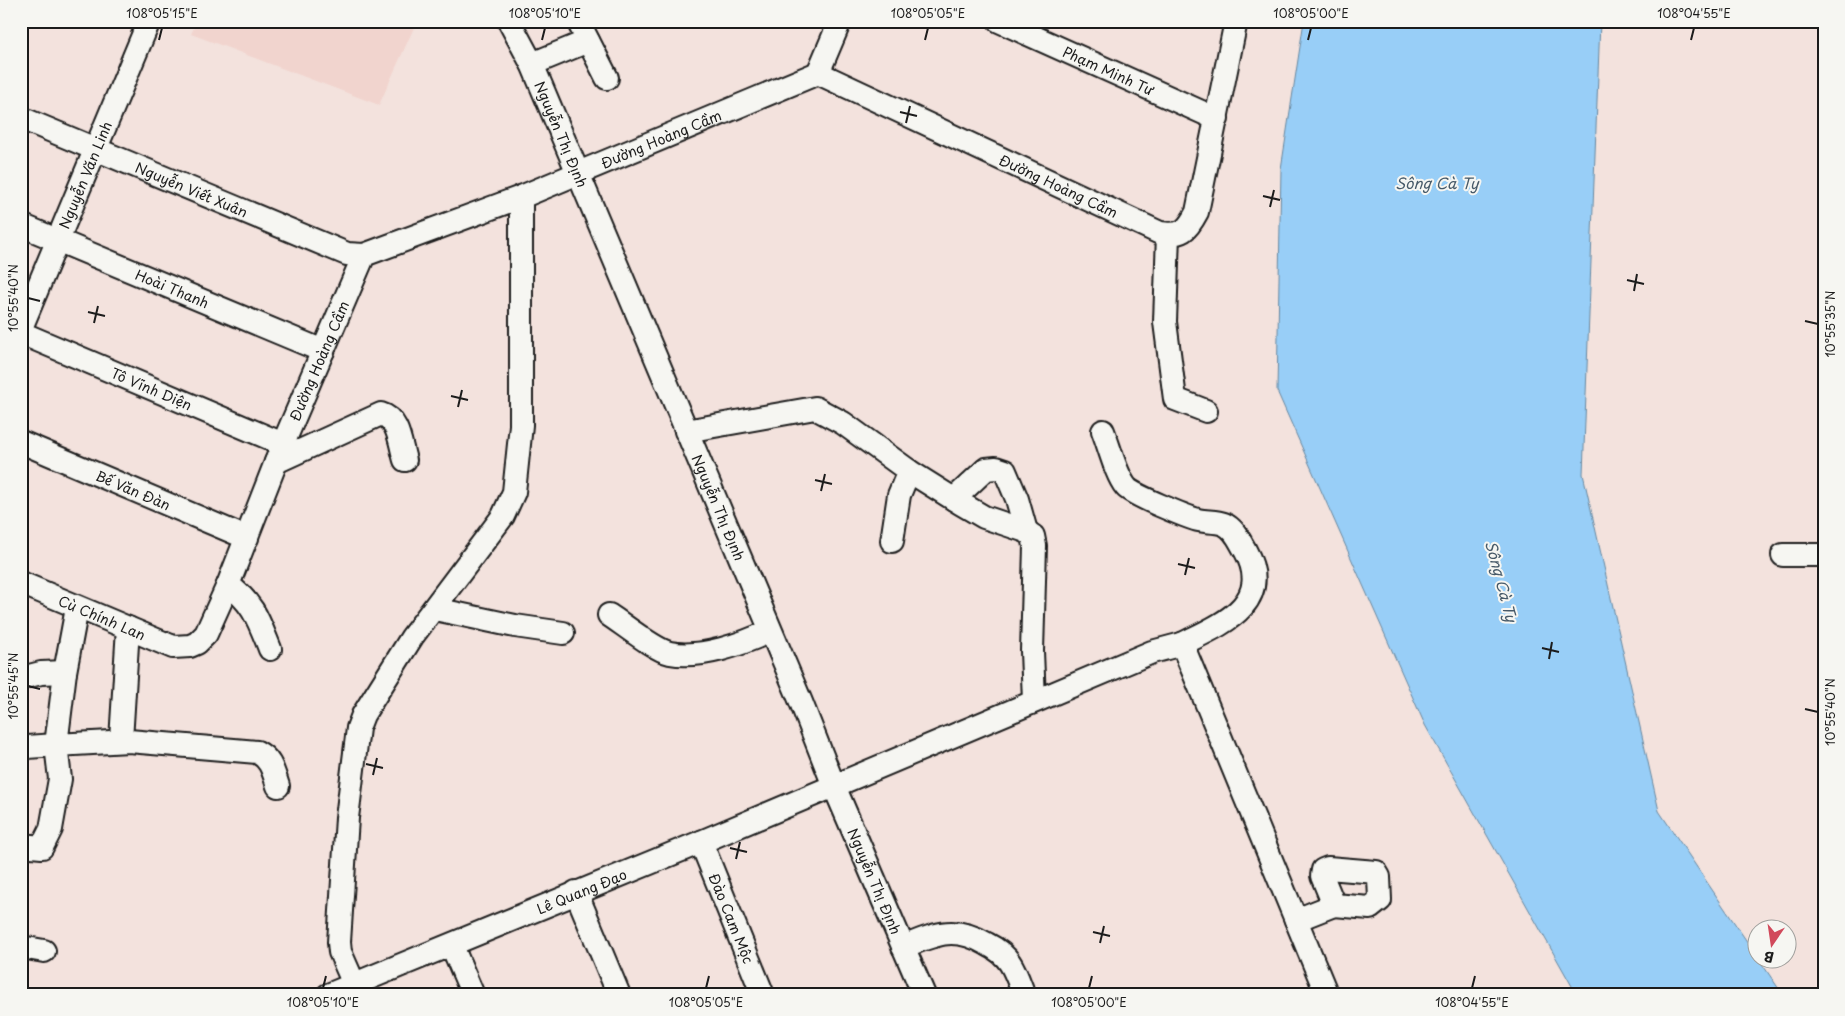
<svg xmlns="http://www.w3.org/2000/svg" width="1845" height="1016" font-family="'Playpen Sans',sans-serif">
  <style>
    .built { fill: #f1d4ce }
    .water { fill: #98cef7; stroke: #66879f }
    .lines { fill: none; stroke-linecap: round; stroke-linejoin: round }
    .minor-casing { stroke: #1c1c1c; stroke-width: 26 }
    .minor { stroke: #f6f6f2; stroke-width: 22 }
    .ticks { fill: none; stroke: #1c1c1c; stroke-width: 2 }
    .labels { text-anchor: middle; dominant-baseline: central; stroke-width: 4; stroke-linejoin: round; paint-order: stroke }
    .street-label { font-size: 14px; fill: #1c1c1c; stroke: #f6f6f2 }
    .water-label { font-size: 15px; font-style: italic; fill: #475a69; stroke: #f6f6f2 }
    .neatline { fill: none; stroke: #1c1c1c; stroke-width: 2 }
    .ticks-label { font-size: 12px; text-anchor: middle; fill: #1c1c1c }
  </style>
  <rect width="100%" height="100%" fill="#f3e2dd"/>
  <filter id="ink" filterUnits="userSpaceOnUse"><feTurbulence type="fractalNoise" baseFrequency=".02" numOctaves="2"/><feDisplacementMap in="SourceGraphic" scale="10" xChannelSelector="R" yChannelSelector="G"/><feConvolveMatrix kernelMatrix="1 2 1 2 8 2 1 2 1" color-interpolation-filters="sRGB"/></filter>
  <g filter="url(#ink)">
    <polygon class="built" points="197,21 417,21 379,105 191,34"/>
    <polygon class="water" points="1304,21 1600,21 1583,474 1659,811 1783,995 1577,995 1425,725 1277,391 1281,169"/>
    <g class="lines">
      <defs>
        <g id="minor">
          <path id="s1" d="M509,21L532,64L801,702L834,786L924,995"/>
          <polyline points="578,21 607,78"/>
          <path id="s2" d="M999,21L1217,119"/>
          <polyline points="532,64 588,41"/>
          <polyline points="818,73 840,21"/>
          <path id="s3" d="M21,118L347,254L364,255"/>
          <path id="s4" d="M21,225L323,351"/>
          <polyline points="1168,234 1165,322 1175,399 1206,411"/>
          <path id="s5" d="M21,328L149,21"/>
          <path id="s6" d="M21,333L283,444"/>
          <polyline points="686,431 815,408 843,423 909,471 960,503 984,517 1026,531 1033,536 1035,546 1032,651 1034,701"/>
          <path d="M1103,431C1109,446 1116,475 1126,487C1132,495 1187,517 1198,520C1206,522 1216,521 1224,524C1235,529 1239,540 1245,550C1275,604 1220,625 1182,644"/>
          <path id="s7" d="M21,442L247,538"/>
          <path d="M276,462L381,414C399,419 400,444 405,460"/>
          <polyline points="954,499 986,469 996,468 1005,471 1017,499 1026,531"/>
          <polyline points="892,541 899,495 909,471"/>
          <polyline points="1783,555 1824,555"/>
          <path id="s8" d="M21,583L173,647L190,646L197,643L206,634L228,585L283,444L364,255L521,197L818,73L1160,233C1182,236 1187,231 1197,212L1236,21"/>
          <path d="M228,585C254,603 259,622 270,649"/>
          <path d="M77,608L65,672L56,745L129,741L257,752C271,759 273,771 278,786"/>
          <polyline points="435,609 515,626 563,633"/>
          <path d="M609,615C623,624 655,650 670,653C701,659 743,644 770,631"/>
          <polyline points="21,678 41,673 65,672"/>
          <polyline points="121,740 128,628"/>
          <polyline points="21,751 27,747 56,745 60,779 51,829 42,847 21,845"/>
          <path id="s9" d="M701,842L763,995"/>
          <polygon points="1328,868 1376,872 1379,877 1380,900 1370,908 1334,905 1322,876 1323,870"/>
          <polyline points="576,892 619,995"/>
          <polyline points="1296,920 1334,905"/>
          <polyline points="452,946 473,995"/>
          <polyline points="21,947 44,951"/>
          <path d="M903,947C936,934 954,925 987,944C995,948 1005,955 1010,963C1016,972 1020,985 1024,995"/>
          <polyline points="354,984 340,952 339,942 347,818 358,728 363,715 412,637 503,516 514,492 521,425 521,197"/>
          <path id="s10" d="M328,995L701,842L1152,652L1182,644L1327,995"/>
        </g>
      </defs>
      <use href="#minor" class="minor-casing"/>
      <use href="#minor" class="minor"/>
    </g>
  </g>
  <path class="ticks" d="M159,40L162,28M542,40L545,28M925,40L928,28M1308,40L1311,28M1691,40L1694,28M900,112L917,116M906,123L910,106M1263,196L1280,200M1270,207L1274,190M1627,280L1644,284M1634,291L1637,274M28,298L40,301M88,312L105,316M1805,321L1818,324M94,323L98,306M451,396L468,400M458,407L462,390M815,480L832,484M821,491L825,474M1178,564L1195,568M1185,575L1189,558M1542,648L1559,652M1549,659L1552,642M28,686L40,689M1805,709L1818,712M366,764L383,768M373,775L377,758M730,848L747,852M736,859L740,842M1093,932L1110,936M1100,943L1104,926M323,988L326,976M706,988L709,976M1089,988L1092,976M1472,988L1475,976"/>
  <g class="labels">
    <g class="street-label">
      <text stroke="none"><textPath href="#s2" startOffset="120">Phạm Minh Tư</textPath></text>
      <text stroke="none"><textPath href="#s1" startOffset="125">Nguyễn Thị Định</textPath></text>
      <text stroke="none"><textPath href="#s8" startOffset="932">Đường Hoàng Cầm</textPath></text>
      <text stroke="none"><textPath href="#s5" startOffset="166">Nguyễn Văn Linh</textPath></text>
      <text stroke="none"><textPath href="#s8" startOffset="1368">Đường Hoàng Cầm</textPath></text>
      <text stroke="none"><textPath href="#s3" startOffset="185">Nguyễn Viết Xuân</textPath></text>
      <text stroke="none"><textPath href="#s4" startOffset="164">Hoài Thanh</textPath></text>
      <text stroke="none"><textPath href="#s8" startOffset="498">Đường Hoàng Cầm</textPath></text>
      <text stroke="none"><textPath href="#s6" startOffset="142">Tô Vĩnh Diện</textPath></text>
      <text stroke="none"><textPath href="#s7" startOffset="122">Bế Văn Đàn</textPath></text>
      <text stroke="none"><textPath href="#s1" startOffset="530">Nguyễn Thị Định</textPath></text>
      <text stroke="none"><textPath href="#s8" startOffset="88">Cù Chính Lan</textPath></text>
      <text stroke="none"><textPath href="#s1" startOffset="935">Nguyễn Thị Định</textPath></text>
      <text stroke="none"><textPath href="#s10" startOffset="274">Lê Quang Đạo</textPath></text>
      <text stroke="none"><textPath href="#s9" startOffset="82">Đào Cam Mộc</textPath></text>
    </g>
    <g class="water-label">
      <text x="1437" y="182">Sông Cà Ty</text>
      <text transform="translate(1502 581) rotate(75)">Sông Cà Ty</text>
    </g>
  </g>
  <rect width="1845" height="1016" fill="none" stroke="#f6f6f2" stroke-width="55"/>
  <g transform="translate(1772 944) rotate(193)"><circle r="24" fill="#f6f6f2" stroke="#9f9f9c"/>
  <path d="M0-4L9 19L0 12L-9 19Z" fill="#d1495b"/>
  <text y="-8" font-size="14" font-weight="bold" text-anchor="middle" fill="#1c1c1c">B</text>
  </g>
  <rect x="28" y="28" width="1790" height="960" class="neatline"/>
  <g class="ticks-label">
    <text x="162" y="18">108°05'15"E</text>
    <text x="545" y="18">108°05'10"E</text>
    <text x="928" y="18">108°05'05"E</text>
    <text x="1311" y="18">108°05'00"E</text>
    <text x="1694" y="18">108°04'55"E</text>
    <text transform="translate(14 298) rotate(-90)" y="4">10°55'40"N</text>
    <text transform="translate(1831 324) rotate(-90)" y="4">10°55'35"N</text>
    <text transform="translate(14 686) rotate(-90)" y="4">10°55'45"N</text>
    <text transform="translate(1831 712) rotate(-90)" y="4">10°55'40"N</text>
    <text x="323" y="1007">108°05'10"E</text>
    <text x="706" y="1007">108°05'05"E</text>
    <text x="1089" y="1007">108°05'00"E</text>
    <text x="1472" y="1007">108°04'55"E</text>
  </g>
</svg>
